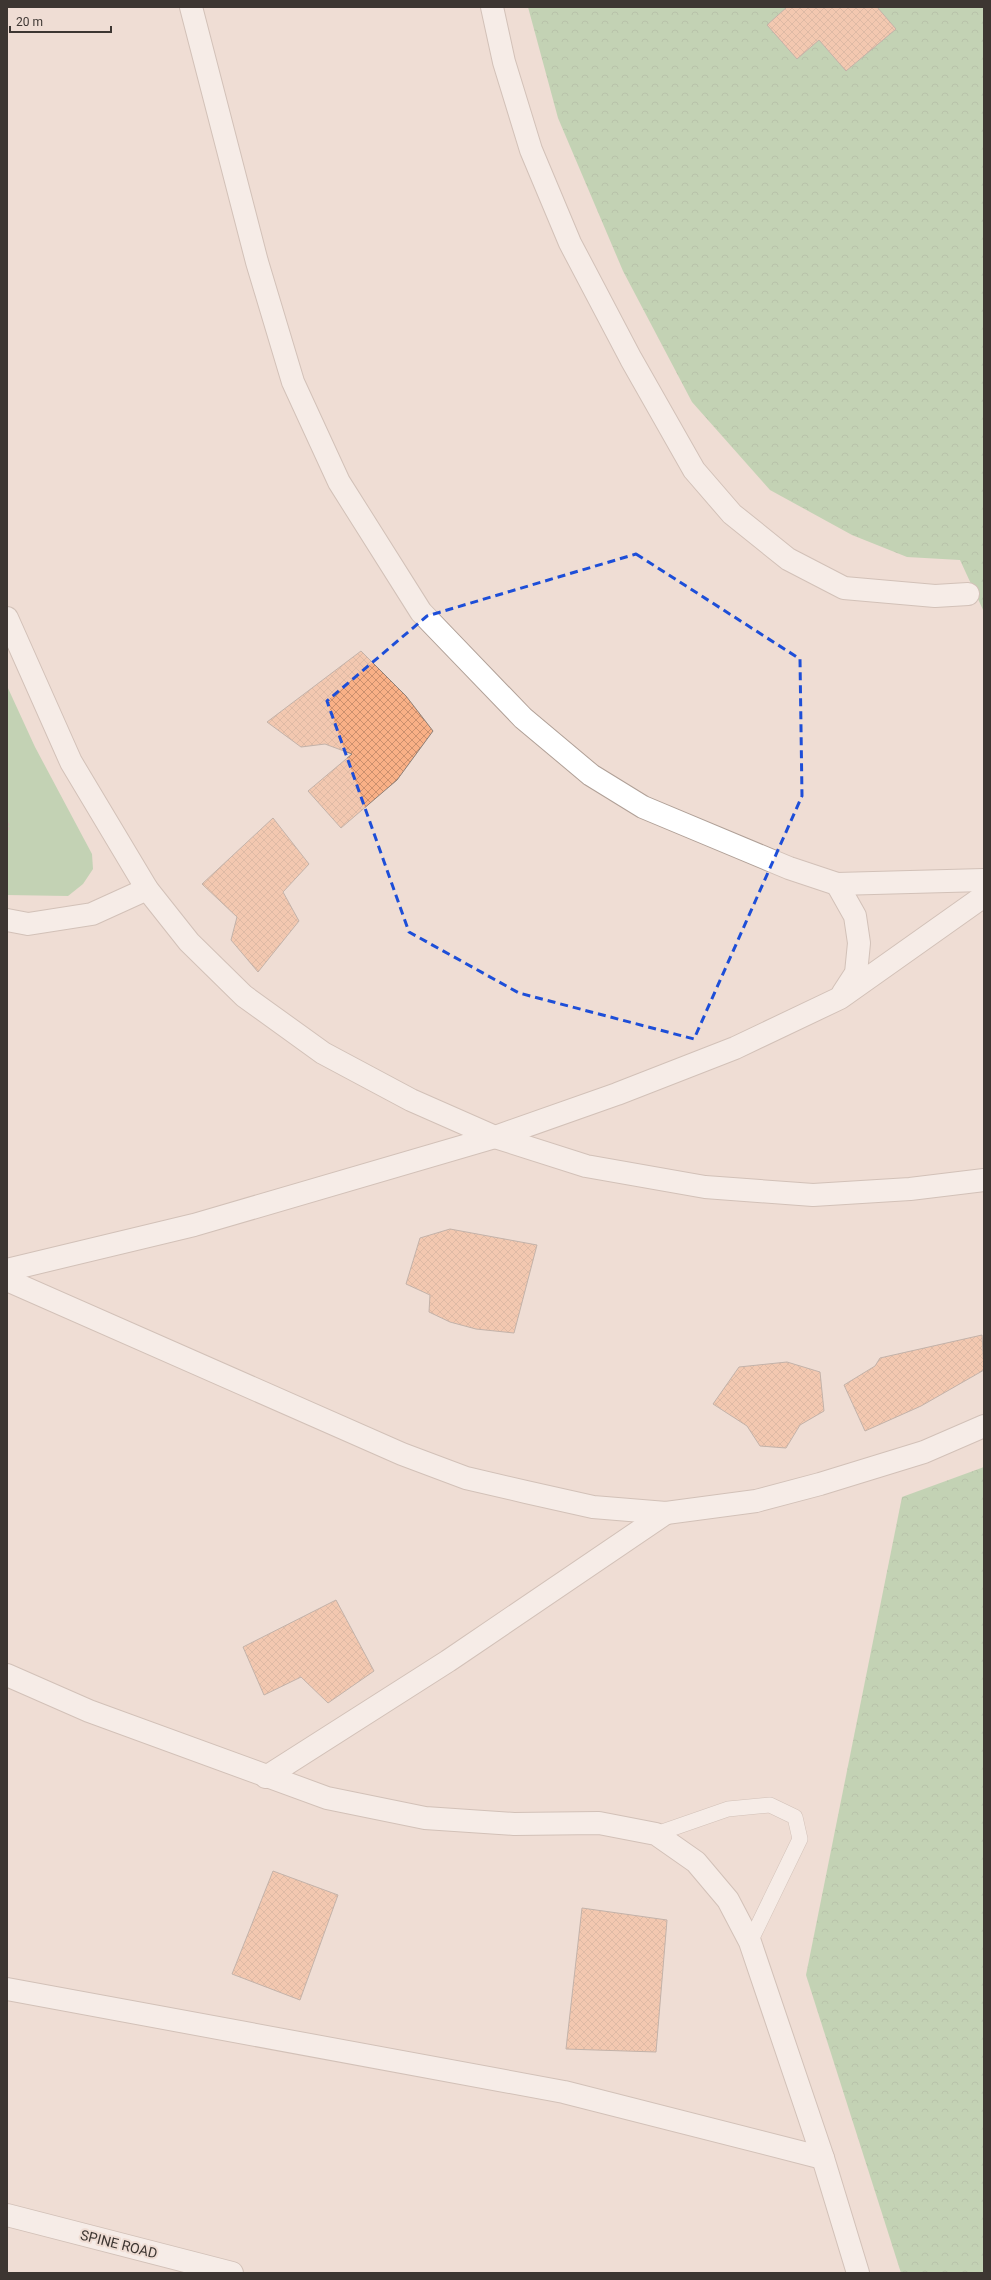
<svg xmlns="http://www.w3.org/2000/svg" width="991" height="2280" font-family="Roboto,sans-serif">
  <style>
    .forest { fill: url(#forest-crowns) }
    .park { fill: #8ec68f }
    .building { fill: url(#building-cross-hatch); stroke: #8e7f76 }
    .lines { fill: none; stroke-linecap: round; stroke-linejoin: round }
    .service-casing { stroke: #b0a097; stroke-width: 16 }
    .minor-casing { stroke: #b0a097; stroke-width: 24 }
    .path { stroke: #ad9f98; stroke-width: 2.5; stroke-dasharray: 3 2; stroke-linecap: butt }
    .service { stroke: #fff; stroke-width: 15 }
    .minor { stroke: #fff; stroke-width: 22 }
    .marked { fill: none; stroke: #1d4ed8; stroke-width: 3; stroke-dasharray: 8 5; stroke-linejoin: round }
    .labels { text-anchor: middle; dominant-baseline: central; stroke-width: 4; stroke-linejoin: round; paint-order: stroke }
    .street-label { font-size: 14px; fill: #3d3632; stroke: #efddd4 }
  </style>
  <defs>
    <pattern id="forest-crowns" width="20" height="18" patternUnits="userSpaceOnUse"><rect width="20" height="18" fill="#8ec68f"/><path d="M2 6a3 3 0 1 1 6 0M12 15a3 3 0 1 1 6 0" fill="none" stroke="#75a275"/></pattern>
    <pattern id="building-cross-hatch" width="8" height="8" patternUnits="userSpaceOnUse"><rect width="8" height="8" fill="#f9b086"/><path d="M0 0l8 8M0 8l8-8" fill="none" stroke="#cb906e"/></pattern>
  </defs>
  <rect width="100%" height="100%" fill="#efddd4"/>
  <g class="forest">
    <polygon points="528,7 984,7 984,612 960,560 907,557 852,535 770,490 692,402 623,271 558,118"/>
    <polygon points="984,1467 984,2273 901,2273 806,1975 902,1497"/>
  </g>
  <polygon class="park" points="7,686 35,747 92,854 93,869 83,884 68,896 7,895"/>
  <g class="building">
    <polygon points="877,7 896,29 846,71 819,40 797,59 767,25 787,7"/>
    <polygon points="361,651 406,696 433,731 397,780 341,828 308,791 352,754 325,744 301,747 267,722"/>
    <polygon points="273,818 309,864 283,892 299,921 258,972 231,940 237,917 202,884"/>
    <polygon points="450,1229 537,1245 514,1333 476,1329 450,1322 429,1312 430,1295 406,1284 420,1238"/>
    <polygon points="982,1335 984,1370 921,1406 865,1431 844,1385 875,1366 880,1358"/>
    <polygon points="787,1362 820,1372 824,1411 800,1425 786,1448 760,1446 747,1426 713,1404 739,1367"/>
    <polygon points="336,1600 374,1671 328,1703 301,1677 264,1695 243,1647"/>
    <polygon points="273,1871 338,1895 300,2000 232,1974"/>
    <polygon points="582,1908 667,1920 656,2052 566,2049"/>
  </g>
  <g class="lines">
    <defs>
      <polyline id="service" points="656,1834 728,1809 770,1805 795,1817 800,1839 750,1942"/>
      <g id="minor">
        <polyline points="191,7 257,262 293,382 339,482 421,612 523,718 591,775 643,807 789,868 837,884 984,880"/>
        <polyline points="492,7 504,62 531,150 570,243 631,359 694,470 732,514 788,559 844,588 935,596 968,594"/>
        <polyline points="7,618 71,762 147,889 189,942 244,996 323,1053 411,1100 495,1137 586,1166 705,1187 813,1195 910,1189 984,1180"/>
        <polyline points="837,884 855,916 859,943 856,973 843,993"/>
        <polyline points="7,920 28,924 92,914 147,889"/>
        <polyline points="7,1270 194,1225 495,1137 617,1094 735,1048 840,998 984,896"/>
        <polyline points="7,1280 402,1454 466,1478 526,1492 593,1507 666,1513 756,1501 820,1484 924,1452 984,1426"/>
        <polyline points="7,1675 89,1711 327,1798 425,1818 514,1824 599,1823 656,1834 696,1862 728,1900 750,1942 823,2158 858,2273"/>
        <polyline points="266,1777 448,1661 666,1513"/>
        <polyline points="7,1989 564,2092 823,2158"/>
        <polyline points="7,2215 232,2273"/>
      </g>
    </defs>
    <use href="#service" class="service-casing"/>
    <use href="#minor" class="minor-casing"/>
    <polyline class="path" points="7,823 9,826 7,832"/>
    <use href="#service" class="service"/>
    <use href="#minor" class="minor"/>
  </g>
  <path d="M0 0H991V2280H0ZM636,554L800,659L802,796L694,1039L519,993L409,932L327,701L427,616Z" fill="#efddd4" fill-opacity=".55" fill-rule="evenodd"/>
  <path class="marked" d="M636,554L800,659L802,796L694,1039L519,993L409,932L327,701L427,616Z"/>
  <g class="labels">
    <g class="street-label">
      <text transform="translate(119 2244) rotate(14)">SPINE ROAD</text>
    </g>
  </g>
  <rect width="991" height="2280" fill="none" stroke="#3d3632" stroke-width="16"/>
  <path d="M10 26v6h101v-6" fill="none" stroke="#3d3632" stroke-width="2"/>
  <text x="16" y="26" font-size="12" fill="#3d3632" stroke="#efddd4" stroke-width="3" paint-order="stroke">20 m</text>
</svg>
